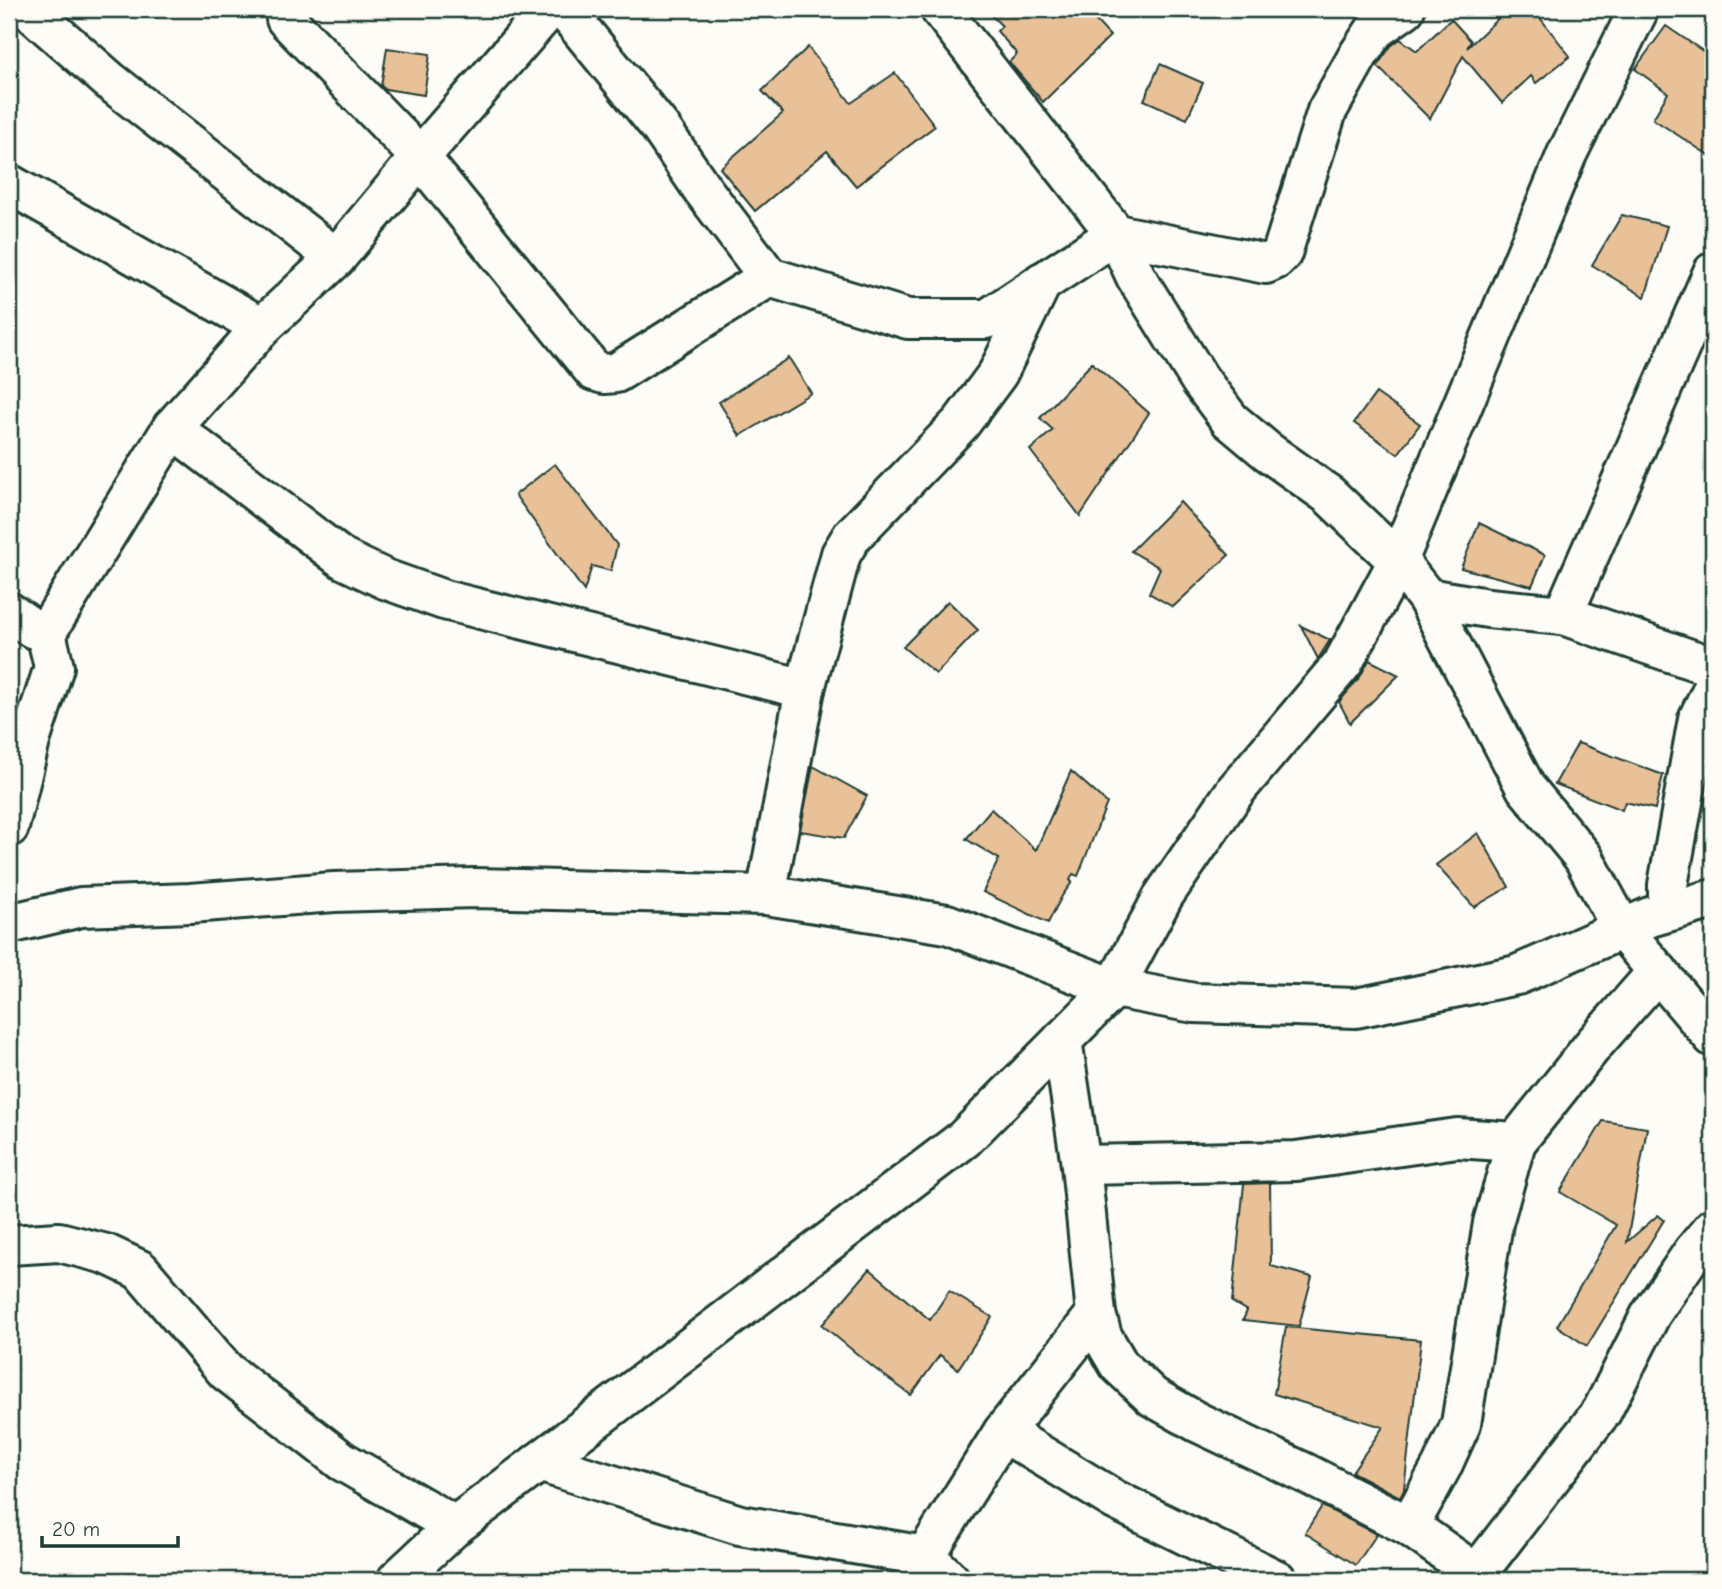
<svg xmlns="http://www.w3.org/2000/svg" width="1722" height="1589" font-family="'Comic Neue',sans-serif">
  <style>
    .building { fill: #e9c199; stroke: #1f3d34; stroke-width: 2 }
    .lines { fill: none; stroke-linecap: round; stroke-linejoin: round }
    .minor-casing { stroke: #1f3d34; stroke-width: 44 }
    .minor { stroke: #fdfcf7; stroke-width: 38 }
  </style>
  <rect width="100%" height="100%" fill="#fdfcf7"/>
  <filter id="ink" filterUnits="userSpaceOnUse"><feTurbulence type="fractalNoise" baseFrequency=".0143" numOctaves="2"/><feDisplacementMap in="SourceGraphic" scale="14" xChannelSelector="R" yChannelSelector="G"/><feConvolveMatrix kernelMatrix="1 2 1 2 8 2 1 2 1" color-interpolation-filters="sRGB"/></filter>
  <g filter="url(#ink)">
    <g class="building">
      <polygon points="985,9 1085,9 1110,36 1043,102 1009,62 1017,54 997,31 1002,26"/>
      <polygon points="1508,9 1533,9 1570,56 1536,83 1531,76 1502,103 1463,56 1430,119 1377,66 1391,46 1400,39 1417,51 1451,19 1471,41 1467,48"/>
      <polygon points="1666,26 1713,58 1713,158 1653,119 1668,93 1635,69"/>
      <polygon points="808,47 851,103 895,73 935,126 856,186 827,151 755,211 720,168 783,113 762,91"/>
      <polygon points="387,48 430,54 424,95 385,89 381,86"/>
      <polygon points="1160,64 1203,83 1187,119 1144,100"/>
      <polygon points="1622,215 1667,226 1645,297 1592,265"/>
      <polygon points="789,358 811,393 740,436 719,402"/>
      <polygon points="1092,363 1149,413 1080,516 1030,450 1053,430 1040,418"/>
      <polygon points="1376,393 1420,424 1398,454 1354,423"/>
      <polygon points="555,464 617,545 611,571 592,566 584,591 515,495"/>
      <polygon points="1180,502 1229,555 1173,607 1149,593 1160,568 1131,551"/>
      <polygon points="1479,523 1545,555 1532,586 1461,568"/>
      <polygon points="948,601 978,630 936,674 903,647"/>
      <polygon points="1301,626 1330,640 1318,659"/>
      <polygon points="1369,660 1399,675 1350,723 1339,702 1360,677"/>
      <polygon points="1578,743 1663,775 1655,809 1625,802 1622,810 1555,784"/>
      <polygon points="813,766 867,796 844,838 800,831"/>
      <polygon points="1071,771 1107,803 1078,876 1073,874 1070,880 1072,882 1062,896 1048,923 983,892 999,859 966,839 991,809 1036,850"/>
      <polygon points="1478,833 1509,887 1474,907 1436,865"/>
      <polygon points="1603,1121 1647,1128 1627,1242 1658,1215 1664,1220 1587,1346 1557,1326 1616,1225 1560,1192"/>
      <polygon points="1270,1183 1271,1266 1312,1277 1299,1326 1243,1320 1247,1311 1232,1302 1244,1184"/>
      <polygon points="870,1269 930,1320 949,1291 992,1317 958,1369 940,1355 911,1395 874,1368 822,1325"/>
      <polygon points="1286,1327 1421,1340 1404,1489 1400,1497 1352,1472 1383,1427 1274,1394"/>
      <polygon points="1322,1506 1377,1534 1356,1565 1305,1533"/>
    </g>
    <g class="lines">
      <defs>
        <g id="minor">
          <polyline points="28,9 110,81 336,258 420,157 549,9"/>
          <polyline points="564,9 660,127 703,190 769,277 908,319 987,319 1116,234 1266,264 1275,260 1282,253 1327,111 1359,54 1375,30 1405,9"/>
          <polyline points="940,9 1116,234 1136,277 1200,380 1230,420 1267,451 1329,495 1398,561 1427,598 1526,788 1583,857 1622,929 1713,1037"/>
          <polyline points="286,19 420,157 594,371 604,374 616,373 769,277"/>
          <polyline points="9,184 262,327"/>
          <polyline points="172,428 343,559 385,579 444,600 805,689 766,895"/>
          <polyline points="1427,598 1488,608 1563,615 1713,667"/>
          <polyline points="9,612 32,628 46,633 172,428 262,327 336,258"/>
          <polyline points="1563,615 1713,272"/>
          <polyline points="805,689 841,554 852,536 961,423 998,373 1042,282"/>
          <polyline points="9,827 30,741 54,667 46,633"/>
          <polyline points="1668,910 1668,885 1698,719 1713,688"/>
          <polyline points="9,924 81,907 190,903 334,892 474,888 766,895 947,924 1114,988 1194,1003 1356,1008 1517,975 1650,917 1713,899"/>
          <polyline points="1062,1040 1081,1165 1096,1314 1102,1336 1119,1365 1153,1397 1197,1422 1307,1474 1409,1526 1485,1580"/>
          <polyline points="1081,1165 1296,1161 1457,1138 1516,1142"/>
          <polyline points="9,1245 59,1242 106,1254 140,1270 226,1371 342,1461 455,1526"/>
          <polyline points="1003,1432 1115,1500 1277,1580"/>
          <polyline points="539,1462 740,1525 925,1556 950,1580"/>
          <polyline points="1409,1526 1442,1466 1461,1424 1493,1223 1516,1142 1594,1044 1658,971"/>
          <polyline points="925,1556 1003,1432 1096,1314"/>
          <polyline points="397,1580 455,1526 964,1139 1114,988 1164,895 1236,790 1343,663 1398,561 1567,154 1639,9"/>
          <polyline points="1472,1580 1602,1411 1651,1314 1693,1252 1713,1228"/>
        </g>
      </defs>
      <use href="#minor" class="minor-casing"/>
      <use href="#minor" class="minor"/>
    </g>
  </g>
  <rect width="1722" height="1589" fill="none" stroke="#fdfcf7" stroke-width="35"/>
  <rect x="18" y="18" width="1687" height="1554" fill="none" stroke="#1f3d34" stroke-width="2.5" filter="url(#ink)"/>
  <path d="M42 1536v10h136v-10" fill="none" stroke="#1f3d34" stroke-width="3.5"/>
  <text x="52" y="1536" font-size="21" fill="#1f3d34" stroke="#fdfcf7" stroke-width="5" paint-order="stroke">20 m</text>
</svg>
